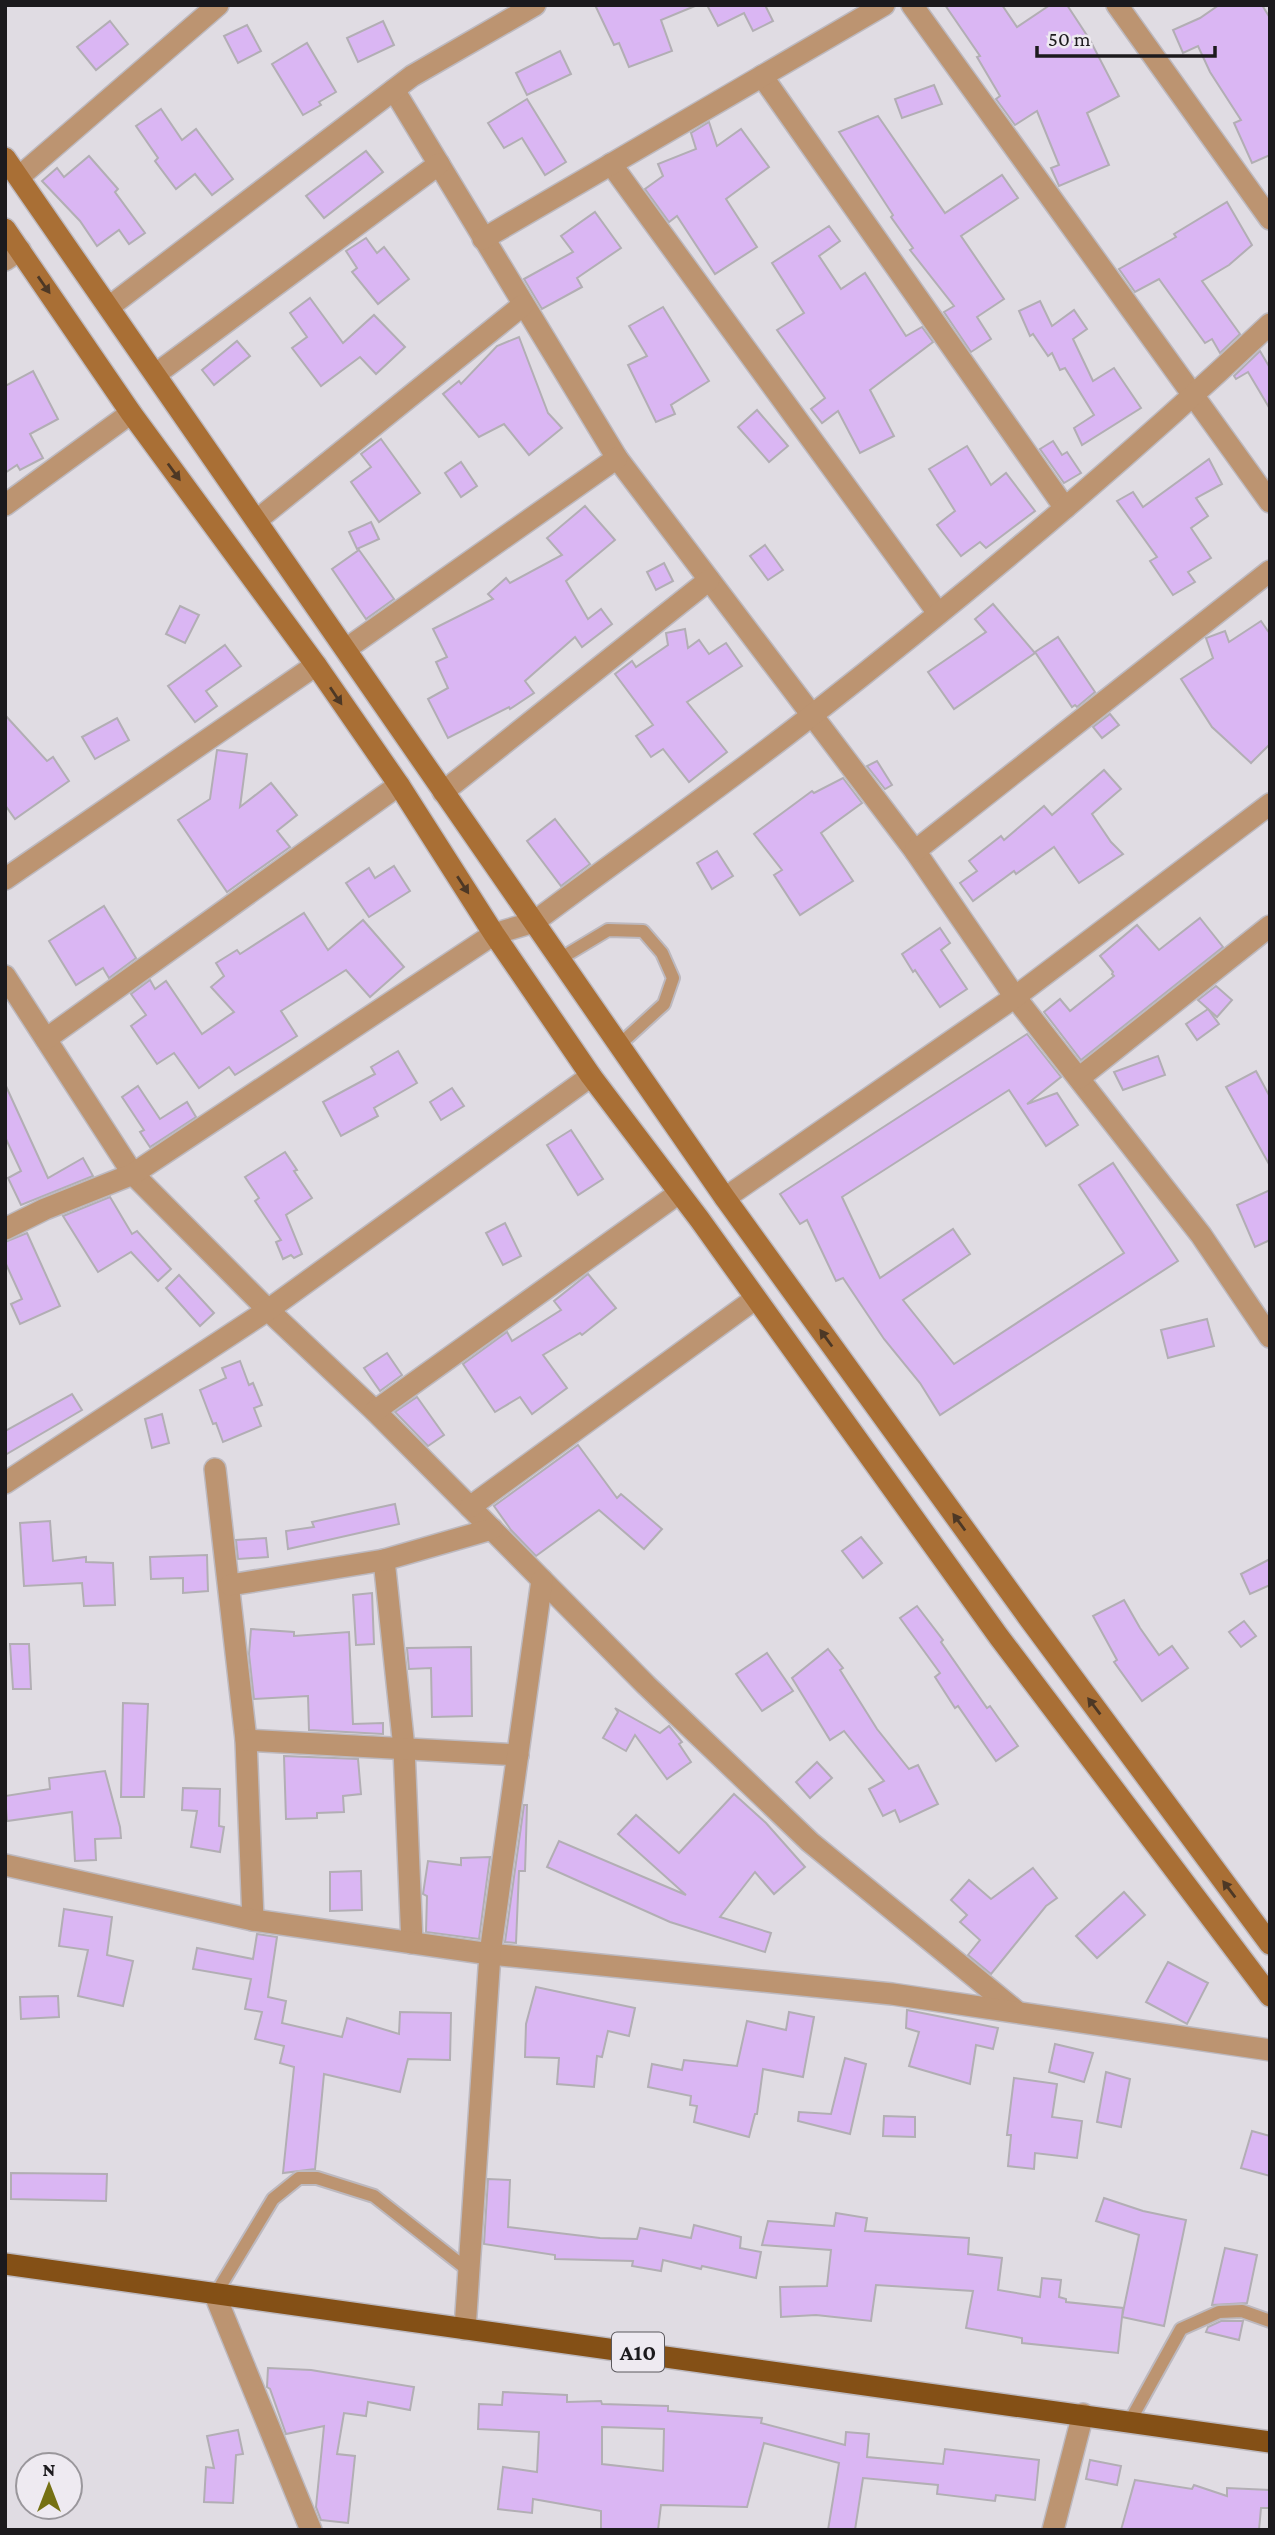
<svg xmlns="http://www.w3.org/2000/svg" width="1275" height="2535" font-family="'Crimson Pro',serif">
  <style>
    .building { fill: #dab6f3; stroke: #b2aeb4; stroke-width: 2; fill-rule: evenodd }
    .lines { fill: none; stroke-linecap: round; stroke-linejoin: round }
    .service-casing { stroke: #bdb9bf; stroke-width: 16 }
    .minor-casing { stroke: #bdb9bf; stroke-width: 24 }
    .secondary-casing { stroke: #bdb9bf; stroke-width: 24 }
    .trunk-casing { stroke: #bdb9bf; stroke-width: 24 }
    .service { stroke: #bc9471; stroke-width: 12 }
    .minor { stroke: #bc9471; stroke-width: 21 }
    .secondary { stroke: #a96f35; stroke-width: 21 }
    .trunk { stroke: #845016; stroke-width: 21 }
    .oneway { fill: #4d3825 }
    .labels { text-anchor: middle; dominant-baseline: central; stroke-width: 5; stroke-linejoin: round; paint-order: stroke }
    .shield { fill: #eeeaf1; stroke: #5b585d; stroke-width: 2 }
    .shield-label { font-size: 23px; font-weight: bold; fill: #1c1a1d }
  </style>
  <rect width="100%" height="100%" fill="#e0dce3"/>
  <g class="building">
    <polygon points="595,5 695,5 695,6 661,20 672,51 629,67 619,43 614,45"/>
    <polygon points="707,5 765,5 773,21 753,31 744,13 718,26"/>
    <polygon points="945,5 1002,5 1017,27 1050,5 1067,5 1090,40 1119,96 1087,113 1109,165 1059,186 1051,168 1059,165 1037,111 1015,125 996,99 1000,96 977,57 980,56"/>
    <polygon points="1219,5 1262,5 1270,18 1270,155 1252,163 1234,123 1241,120 1210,72 1198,46 1183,53 1173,30 1200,18"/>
    <polygon points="110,21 128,44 96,70 77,47"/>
    <polygon points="383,21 394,45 358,62 347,38"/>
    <polygon points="247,25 261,51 238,63 224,36"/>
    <polygon points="307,43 336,92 319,102 321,105 303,115 272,64"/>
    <polygon points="560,51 571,74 527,95 516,73"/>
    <polygon points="934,85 942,104 902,118 895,99"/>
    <polygon points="527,99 566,162 545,175 522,138 504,148 488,123"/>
    <polygon points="161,109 182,140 196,129 233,179 212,195 195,174 176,189 155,161 158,158 136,126"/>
    <polygon points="878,116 945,213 1002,175 1018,198 961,236 1004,299 977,317 991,339 971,352 944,312 954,306 910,250 913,248 891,217 893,215 839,132"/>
    <polygon points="709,122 717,146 741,129 769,167 726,199 757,247 715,274 677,216 669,222 645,189 663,176 658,164 696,149 691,133"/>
    <polygon points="366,151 383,172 324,218 306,196"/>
    <polygon points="89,156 118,189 115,192 145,233 129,244 119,230 97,246 80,221 42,181 57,168 64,177"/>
    <polygon points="1227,202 1252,245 1229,265 1202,281 1240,334 1220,353 1212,339 1205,343 1159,279 1135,292 1119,269 1176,237 1174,234"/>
    <polygon points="595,212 621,248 577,278 582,287 542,309 524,279 573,252 561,236"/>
    <polygon points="829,226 840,241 819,256 841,289 865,273 906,336 922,327 933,342 870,390 894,436 860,453 838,411 822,423 811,409 825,398 777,330 804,313 772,263"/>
    <polygon points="366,238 377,253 384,247 409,279 378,304 352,272 357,268 346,251"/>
    <polygon points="310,298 343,343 374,315 405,347 376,374 360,357 321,386 292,348 307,337 290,313"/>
    <polygon points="1040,301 1052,326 1074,310 1087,329 1073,339 1093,381 1114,368 1141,408 1082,445 1074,428 1094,415 1065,368 1060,370 1052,353 1048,356 1033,334 1030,336 1019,311"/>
    <polygon points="663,307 709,381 671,405 675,414 656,422 628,365 647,356 629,326"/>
    <polygon points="519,337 548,413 562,428 529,455 504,424 479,437 443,394 459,381 461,384 497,346"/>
    <polygon points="237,341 250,356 214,385 202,370"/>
    <polygon points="1260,351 1270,368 1270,409 1248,372 1236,379 1234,376"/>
    <polygon points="33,371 58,419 30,434 43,458 20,470 17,465 5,473 5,386"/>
    <polygon points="757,410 788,446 769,462 738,427"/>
    <polygon points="381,439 420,493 379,522 351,482 371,467 361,454"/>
    <polygon points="1053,441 1062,455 1067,452 1081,473 1064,483 1040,449"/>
    <polygon points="967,446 991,485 1006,473 1035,511 986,548 980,542 961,556 937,525 955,511 929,469"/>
    <polygon points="1209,459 1222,484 1196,498 1208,516 1191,528 1211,558 1188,572 1195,582 1173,595 1150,561 1157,557 1117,501 1133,492 1143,507"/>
    <polygon points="461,462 477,486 461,497 445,473"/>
    <polygon points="585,506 615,540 566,581 588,619 601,609 612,624 582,647 575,637 525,681 534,693 510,709 509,707 448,738 428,699 448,688 436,662 447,657 433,629 493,599 488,594 506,578 510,583 562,555 547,538"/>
    <polygon points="371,522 379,539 357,549 349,532"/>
    <polygon points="765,545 783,570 768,580 750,556"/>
    <polygon points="359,550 394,599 366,619 332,569"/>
    <polygon points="664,563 673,581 656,590 647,572"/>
    <polygon points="993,604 1035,653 954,709 928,672 986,632 975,619"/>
    <polygon points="180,606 199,615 185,643 166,634"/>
    <polygon points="1261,621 1270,634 1270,744 1251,763 1212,727 1181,679 1213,658 1206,638 1225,631 1229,642"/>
    <polygon points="685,629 688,648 699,640 709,654 726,643 742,666 687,702 727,752 689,782 663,749 651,757 636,736 653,725 615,674 632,661 636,667 668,645 666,633"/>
    <polygon points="1058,637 1095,692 1077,707 1075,705 1072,707 1035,652"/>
    <polygon points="225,645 241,666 206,691 217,706 195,722 168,686"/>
    <polygon points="1110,714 1119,725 1102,738 1093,727"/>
    <polygon points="5,715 47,761 53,757 69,781 15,819 5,805"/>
    <polygon points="117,718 129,740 95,759 82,737"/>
    <polygon points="217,750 247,754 240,807 271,783 297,815 277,831 290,847 227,892 178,820 210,799"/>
    <polygon points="877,761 892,785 885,789 867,766"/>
    <polygon points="1104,770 1121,789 1092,814 1111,842 1123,854 1079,883 1054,847 1016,874 1014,871 973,901 960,883 977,871 969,861 1001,836 1004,840 1044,806 1052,815"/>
    <polygon points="843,778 862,803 821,833 853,881 800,915 774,875 782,870 754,834 812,791 814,793"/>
    <polygon points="555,819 590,864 561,886 527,841"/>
    <polygon points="717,851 733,876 712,889 697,863"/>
    <polygon points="394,866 410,891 369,917 346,883 369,868 375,878"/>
    <polygon points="104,906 136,958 109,978 103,968 76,985 49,941"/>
    <polygon points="304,913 328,950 363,920 404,967 370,997 346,970 281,1011 297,1036 235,1075 229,1067 199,1088 174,1053 157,1064 131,1026 146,1015 131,994 150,980 155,989 166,981 202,1034 234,1012 211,987 224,976 216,963 237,950 240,954"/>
    <polygon points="1200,918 1223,947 1081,1060 1044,1012 1060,999 1070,1011 1114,976 1112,974 1113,972 1100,956 1137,925 1159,950"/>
    <polygon points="940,928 950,943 941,950 967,989 940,1007 915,970 913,972 902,954"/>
    <polygon points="1216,986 1232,1000 1217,1017 1198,1000"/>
    <polygon points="1208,1009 1219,1024 1197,1040 1186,1024"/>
    <polygon points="1027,1034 1061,1077 1027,1104 1057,1093 1078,1125 1046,1146 1009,1090 842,1197 880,1278 953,1229 970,1254 903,1300 954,1364 1124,1253 1079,1185 1113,1163 1178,1261 940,1415 920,1383 884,1339 843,1278 836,1281 807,1220 800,1224 780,1194"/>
    <polygon points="398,1051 417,1083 374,1108 378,1116 341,1136 323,1102 375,1074 371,1067"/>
    <polygon points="1158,1056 1165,1075 1123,1090 1114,1072"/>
    <polygon points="1256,1071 1270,1097 1270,1166 1226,1087"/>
    <polygon points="5,1084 48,1178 83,1158 93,1176 21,1205 8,1178 21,1171 5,1137"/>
    <polygon points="138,1086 160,1119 187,1102 196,1117 150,1147 140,1132 144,1130 122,1097"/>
    <polygon points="452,1088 464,1106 441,1120 430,1102"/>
    <polygon points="571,1130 603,1179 578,1195 547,1145"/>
    <polygon points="285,1152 297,1170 294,1171 312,1198 286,1215 302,1254 294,1258 291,1255 283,1259 276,1242 281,1240 255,1201 259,1198 245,1177"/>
    <polygon points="1270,1190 1270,1240 1255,1247 1237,1205"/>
    <polygon points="110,1197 132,1234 137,1231 171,1269 158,1281 131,1252 98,1272 63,1216"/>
    <polygon points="505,1223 521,1256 503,1265 486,1233"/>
    <polygon points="27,1233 60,1306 20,1324 11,1304 22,1299 5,1262 5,1242"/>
    <polygon points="588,1274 616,1308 582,1335 580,1333 543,1355 567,1388 532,1414 520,1397 495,1412 463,1364 507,1332 512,1341 561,1310 554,1301"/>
    <polygon points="179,1275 214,1313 200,1326 166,1288"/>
    <polygon points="1207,1319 1214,1346 1168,1358 1161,1330"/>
    <polygon points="387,1353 402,1375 380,1391 364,1368"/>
    <polygon points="240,1361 249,1385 253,1383 262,1405 254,1408 261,1426 223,1442 216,1423 213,1424 200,1390 226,1378 222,1368"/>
    <polygon points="72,1394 82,1410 5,1455 5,1431"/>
    <polygon points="417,1397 444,1435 428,1446 395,1412"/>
    <polygon points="162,1414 169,1443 152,1448 145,1419"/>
    <polygon points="578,1445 617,1498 621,1494 662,1529 644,1549 599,1510 536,1556 511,1530 494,1506"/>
    <polygon points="395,1504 399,1524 288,1549 286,1531 314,1527 312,1522"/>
    <polygon points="50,1521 53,1561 86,1557 86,1562 113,1563 115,1605 84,1606 82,1583 24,1586 20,1523"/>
    <polygon points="861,1537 882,1563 863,1578 842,1551"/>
    <polygon points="266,1538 268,1557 238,1559 236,1540"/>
    <polygon points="207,1555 208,1591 183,1593 183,1578 151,1579 150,1557"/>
    <polygon points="1270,1559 1270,1585 1250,1594 1241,1574"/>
    <polygon points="372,1593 374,1644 356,1645 353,1595"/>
    <polygon points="1124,1600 1140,1628 1159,1655 1172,1646 1188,1668 1142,1701 1114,1662 1117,1660 1093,1616"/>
    <polygon points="917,1606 943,1640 941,1642 987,1708 990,1706 1018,1746 996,1761 958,1706 955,1708 935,1677 940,1673 900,1618"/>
    <polygon points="1244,1621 1256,1636 1241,1647 1229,1632"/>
    <polygon points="251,1629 294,1632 294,1636 349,1632 353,1724 383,1723 383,1734 309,1730 308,1696 254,1699 249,1654"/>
    <polygon points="10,1644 29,1644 31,1689 13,1689"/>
    <polygon points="471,1647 472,1716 432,1717 431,1668 409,1669 407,1648"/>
    <polygon points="828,1649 843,1668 840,1670 877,1729 909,1769 918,1765 938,1804 900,1822 895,1810 883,1816 869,1789 884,1781 844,1731 830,1740 792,1678"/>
    <polygon points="767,1653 793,1691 762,1711 736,1674"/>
    <polygon points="123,1703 148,1704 144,1797 121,1797"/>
    <polygon points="615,1708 660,1733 669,1726 682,1742 679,1744 691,1762 667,1779 635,1735 626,1751 603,1738 618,1712"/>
    <polygon points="284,1756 358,1759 361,1794 343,1796 344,1812 317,1813 317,1818 286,1819"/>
    <polygon points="817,1762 832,1778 810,1798 796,1782"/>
    <polygon points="105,1771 120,1827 121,1838 95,1839 96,1860 75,1861 72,1812 7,1821 5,1796 50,1789 49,1778"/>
    <polygon points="183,1788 220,1789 219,1826 224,1827 220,1852 191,1847 197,1811 182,1810"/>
    <polygon points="734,1794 766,1823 805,1867 774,1894 755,1872 720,1917 771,1933 765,1952 670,1922 547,1867 559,1841 686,1895 618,1834 636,1815 679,1853"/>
    <polygon points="524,1805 527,1805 525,1871 519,1871 516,1943 505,1942"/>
    <polygon points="490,1857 479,1939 426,1932 427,1896 423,1894 428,1861 461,1865 461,1858"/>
    <polygon points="1033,1868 1057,1898 1046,1906 991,1974 968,1955 980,1940 960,1922 967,1915 951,1900 969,1880 991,1899"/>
    <polygon points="361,1871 362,1910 330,1911 330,1872"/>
    <polygon points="1124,1892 1145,1915 1097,1958 1076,1936"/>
    <polygon points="64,1909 112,1917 107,1955 133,1961 123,2006 78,1996 88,1950 59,1946"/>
    <polygon points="257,1934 277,1937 268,1997 286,2001 282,2023 342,2037 347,2018 399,2034 400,2012 451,2013 450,2060 408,2059 400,2092 324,2074 315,2169 283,2173 294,2067 280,2063 284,2046 255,2039 262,2012 245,2009 251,1979 193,1969 197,1948 253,1959"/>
    <polygon points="1168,1962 1208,1983 1187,2024 1146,2002"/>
    <polygon points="536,1987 635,2008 629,2036 608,2031 602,2057 597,2056 594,2087 557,2084 559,2058 525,2057 526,2024"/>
    <polygon points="58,1996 59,2017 21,2019 20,1997"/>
    <polygon points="907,2010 998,2028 993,2049 976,2045 970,2084 909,2066 919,2032 906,2028"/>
    <polygon points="789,2012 814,2017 803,2077 763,2069 757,2114 755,2114 749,2137 694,2122 697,2106 690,2105 691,2096 648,2087 652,2064 682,2070 684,2060 737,2066 747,2021 786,2030"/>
    <polygon points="1055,2044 1093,2053 1084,2082 1049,2072"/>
    <polygon points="845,2058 866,2064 850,2134 798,2121 799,2112 831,2114"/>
    <polygon points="1106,2072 1130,2079 1121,2127 1097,2122"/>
    <polygon points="1014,2078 1057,2084 1052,2117 1082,2121 1077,2158 1035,2153 1034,2169 1008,2166 1011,2135 1007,2135"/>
    <polygon points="884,2116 915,2117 915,2137 883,2136"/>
    <polygon points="1252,2131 1270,2136 1270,2176 1241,2168"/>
    <polygon points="11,2173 107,2174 106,2201 11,2199"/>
    <polygon points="488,2179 510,2180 508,2227 600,2238 637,2239 640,2228 691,2238 694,2225 741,2237 740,2248 761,2252 756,2278 702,2266 701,2269 663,2260 661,2271 632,2266 633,2261 555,2259 555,2255 484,2244"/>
    <polygon points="1104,2198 1143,2211 1186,2220 1164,2326 1122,2317 1139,2235 1096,2221"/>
    <polygon points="836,2213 867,2218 865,2231 969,2238 968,2254 1002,2258 998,2290 1040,2297 1042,2278 1061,2280 1059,2297 1066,2299 1066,2302 1123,2308 1118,2353 1022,2343 1022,2338 966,2328 973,2291 876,2285 871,2321 816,2315 781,2317 780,2287 827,2286 831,2250 762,2245 768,2221 834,2226"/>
    <polygon points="1225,2248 1257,2255 1247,2303 1212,2305"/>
    <polygon points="1221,2321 1243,2321 1239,2340 1206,2332 1208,2327"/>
    <polygon points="268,2368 311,2370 414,2387 410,2410 368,2402 366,2416 344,2413 337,2454 355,2456 348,2523 321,2520 316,2507 324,2426 286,2434 270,2389 267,2387"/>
    <path d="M503,2392L567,2395V2402L601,2401L602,2404L668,2406V2411L762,2418L761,2423L845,2445L846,2432L869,2434L867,2457L943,2464L945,2449L1039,2460L1035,2500L996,2495L995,2501L937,2494L938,2485L863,2478L855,2530H828L839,2463L764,2443L747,2507L661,2505L658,2530H601V2511L533,2499L532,2513L498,2509L503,2467L537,2472L539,2432L478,2429L479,2404L502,2405ZM602,2427L664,2429L663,2471L602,2464Z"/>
    <polygon points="238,2430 243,2454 236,2455 233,2503 204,2502 206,2467 214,2468 207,2436"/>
    <polygon points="1090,2460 1121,2466 1117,2485 1086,2479"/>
    <polygon points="1135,2480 1192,2489 1194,2485 1227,2496 1227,2488 1270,2490 1270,2508 1261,2508 1259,2530 1121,2530"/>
  </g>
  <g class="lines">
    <defs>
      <g id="service">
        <polyline points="558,960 608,930 643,931 662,953 673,978 664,1004 618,1046"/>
        <polyline points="215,2295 273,2199 299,2178 317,2178 374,2196 468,2270"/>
        <polyline points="1130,2421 1181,2329 1219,2312 1242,2311 1270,2321"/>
      </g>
      <g id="minor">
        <polyline points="912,5 1270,502"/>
        <polyline points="1117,5 1270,219"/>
        <polyline points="762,76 1065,508"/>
        <polyline points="394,90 617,458 915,851 1015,997 1201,1235 1270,1337"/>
        <polyline points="611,164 938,613"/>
        <polyline points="19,177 218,5"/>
        <polyline points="483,239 884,5"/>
        <polyline points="5,260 20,250"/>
        <polyline points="109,307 412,76 535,5"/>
        <polyline points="156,374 439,164"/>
        <polyline points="5,505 131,413"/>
        <polyline points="257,520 523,305"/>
        <polyline points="346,649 617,458"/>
        <polyline points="443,792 709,580"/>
        <polyline points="915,851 1270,571"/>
        <polyline points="5,879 316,665"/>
        <polyline points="5,976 133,1174 268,1310 375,1411 646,1685 810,1842 1015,2010"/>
        <polyline points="46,1039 399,785"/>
        <polyline points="1079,1078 1270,926"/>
        <polyline points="725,1198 1015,997 1270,804"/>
        <path d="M5,1229L45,1209L133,1174L494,934L534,922C626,853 721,787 811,716C969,592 1124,462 1270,324"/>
        <polyline points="375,1411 679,1193"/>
        <polyline points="215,1469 246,1740 253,1920"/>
        <polyline points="5,1483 268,1310 591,1076"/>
        <polyline points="470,1507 755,1299"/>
        <polyline points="384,1560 404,1748 412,1943"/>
        <polyline points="230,1585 384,1560 492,1529"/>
        <polyline points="246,1740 518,1755"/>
        <polyline points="5,1865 253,1920 490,1954 892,1994 1270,2050"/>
        <polyline points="215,2295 311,2530"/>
        <polyline points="465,2329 490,1954 542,1580"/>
        <polyline points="1053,2530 1083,2414"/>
      </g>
      <g id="secondary">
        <polyline points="5,158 725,1198 1028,1617 1270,1944"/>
        <polyline points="5,229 131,413 316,665 399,785 494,934 591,1076 700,1220 999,1637 1270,1996"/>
      </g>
      <polyline id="trunk" points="5,2264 1270,2442"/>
    </defs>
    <use href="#service" class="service-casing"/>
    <use href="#minor" class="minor-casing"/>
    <use href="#secondary" class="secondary-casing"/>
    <use href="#trunk" class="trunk-casing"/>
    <use href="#service" class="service"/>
    <use href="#minor" class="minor"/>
    <use href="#secondary" class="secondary"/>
    <use href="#trunk" class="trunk"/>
  </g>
  <defs><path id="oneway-solid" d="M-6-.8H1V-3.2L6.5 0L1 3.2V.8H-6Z" transform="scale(1.75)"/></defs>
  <g class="oneway">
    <use href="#oneway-solid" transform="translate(44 285) rotate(55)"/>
    <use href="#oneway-solid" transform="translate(174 472) rotate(54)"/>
    <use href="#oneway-solid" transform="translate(336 696) rotate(56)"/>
    <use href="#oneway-solid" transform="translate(463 885) rotate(57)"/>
    <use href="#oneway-solid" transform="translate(826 1338) rotate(-126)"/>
    <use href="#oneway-solid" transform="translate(959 1522) rotate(-126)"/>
    <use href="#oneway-solid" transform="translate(1094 1706) rotate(-127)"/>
    <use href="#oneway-solid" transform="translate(1229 1889) rotate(-127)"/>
  </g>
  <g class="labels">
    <rect class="shield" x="612" y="2332.5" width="52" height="39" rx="5"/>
    <g class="shield-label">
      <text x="638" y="2352">A10</text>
    </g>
  </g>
  <rect width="1275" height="2535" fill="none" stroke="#1c1a1d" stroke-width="14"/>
  <g transform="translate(49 2486)"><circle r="33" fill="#eeeaf1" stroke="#9a979c" stroke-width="2"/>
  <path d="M0-5L12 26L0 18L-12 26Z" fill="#757113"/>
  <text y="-10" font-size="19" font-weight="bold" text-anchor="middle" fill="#1c1a1d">N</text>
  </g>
  <path d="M1037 46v10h178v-10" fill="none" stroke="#1c1a1d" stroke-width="3.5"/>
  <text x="1048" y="46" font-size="21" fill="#1c1a1d" stroke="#eeeaf1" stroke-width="5" paint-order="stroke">50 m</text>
</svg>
